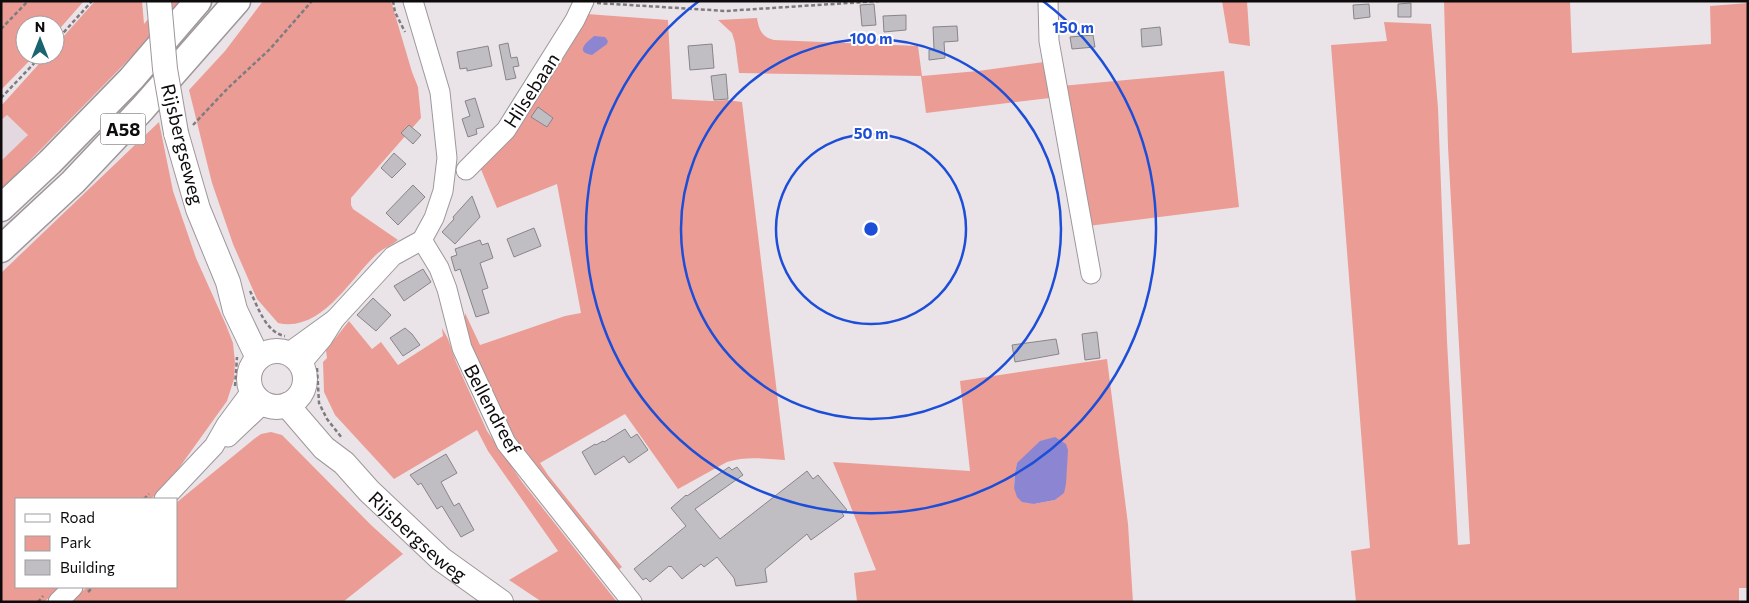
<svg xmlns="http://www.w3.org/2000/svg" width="1749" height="603" font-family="Commissioner,sans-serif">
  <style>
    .built { fill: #e3d7e0 }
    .green { fill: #eb9d95; fill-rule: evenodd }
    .water { fill: #8c86d2 }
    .building { fill: #c0bdc3; stroke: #88858a }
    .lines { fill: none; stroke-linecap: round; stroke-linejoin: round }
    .minor-casing { stroke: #9d979b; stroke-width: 21 }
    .major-casing { stroke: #9d979b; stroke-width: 26 }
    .highway-casing { stroke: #9d979b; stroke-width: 29 }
    .path { stroke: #7f7b7e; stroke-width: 2.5; stroke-dasharray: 4 2.5; stroke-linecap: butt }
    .minor { stroke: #fff; stroke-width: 19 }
    .major { stroke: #fff; stroke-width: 24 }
    .highway { stroke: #fff; stroke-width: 26 }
    .major-bridge-casing { stroke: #9d979b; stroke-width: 26; stroke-linecap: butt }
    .major-bridge { stroke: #fff; stroke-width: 24 }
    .ring { fill: none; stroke: #1d4ed8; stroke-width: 2.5 }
    .labels { text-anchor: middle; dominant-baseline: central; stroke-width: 4; stroke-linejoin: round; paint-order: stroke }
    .shield { fill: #fff; stroke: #565455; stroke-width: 1 }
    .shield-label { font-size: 18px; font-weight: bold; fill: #0d0b0c }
    .street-label { font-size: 19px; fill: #0d0b0c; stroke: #fff }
    .centre { fill: #1d4ed8; stroke: #fff; stroke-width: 2.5 }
    .ring-label { font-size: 15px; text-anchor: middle; font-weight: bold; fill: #1d4ed8; stroke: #fff; stroke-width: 4; stroke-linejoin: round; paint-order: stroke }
  </style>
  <rect width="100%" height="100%" fill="#eae4e8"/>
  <polygon class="built" points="7,115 28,135 1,161 1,120"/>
  <g class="green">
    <polygon points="1,1 84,1 55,34 55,25 25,25 25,55 35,55 1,90"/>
    <polygon points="95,1 142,1 144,24 163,1 186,1 1,190 1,161 28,135 7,115 1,120 1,106 47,55 55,55 55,46"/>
    <path d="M263,1H391L412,72L418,87L421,118L351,198V205L353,209L398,240C392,245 384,248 378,253C351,277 322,333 278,323L257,299L233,244L212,183L189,90L225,51Z"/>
    <polygon points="1222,1 1247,1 1250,46 1229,43"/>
    <polygon points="1444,1 1570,1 1572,53 1711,44 1710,6 1748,3 1748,588 1739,588 1739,602 1356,602 1351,551 1370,548 1331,45 1387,41 1384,22 1431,24 1438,108 1447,341 1458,545 1470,544 1448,147"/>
    <path d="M587,14L668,20L672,99L712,101L727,100L742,102L785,460C766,459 746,456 727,462L678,489L625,414L540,463L548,475L622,567L614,573L549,491L510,432L471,352L465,327V313L480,345L565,316L581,313L557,184L497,208L480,167L498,152L515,130Z"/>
    <path d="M757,18C759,30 762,37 774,40L918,46L922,76L978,71L1044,62L1050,98L926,113L921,76L739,73L735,43L732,33L718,20Z"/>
    <polygon points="1224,71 1239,207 1088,226 1061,86"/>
    <polygon points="159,122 173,191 196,258 226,325 233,343 235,362 234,379 227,401 174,475 151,499 16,499 16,587 61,587 44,602 1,602 1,273"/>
    <polygon points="349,321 372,349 381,342 398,365 443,336 442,328 448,339 456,362 487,431 522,482 617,602 542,602 509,580 558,551 488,451 477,430 394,479 335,415 324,392 323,362 327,358 326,350"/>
    <path d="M1107,359L1128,524L1133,602H857L854,573L876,570L833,462L970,471L960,381ZM1017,463L1064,492L1055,500L1034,504L1014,488L1015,472Z"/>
    <polygon points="271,432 282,435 291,444 371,525 403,554 343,602 70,602 87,587 176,587 176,503 254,439 261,434"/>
  </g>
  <g class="water">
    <path d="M594,36L605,37L608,41L607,44L592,55C574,52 587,42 594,36Z"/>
    <polygon points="1055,437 1066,444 1068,450 1066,484 1064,493 1055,500 1034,504 1022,502 1017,497 1014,488 1015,472 1017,463 1040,441"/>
  </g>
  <g class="building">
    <polygon points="1411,3 1411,17 1398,17 1398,4"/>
    <polygon points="874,4 876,25 862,26 860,5"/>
    <polygon points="1369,4 1370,17 1354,19 1353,5"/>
    <polygon points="906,15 906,30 884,32 883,16"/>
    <polygon points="957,26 958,41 944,42 945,58 929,60 929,50 934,49 933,27"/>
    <polygon points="1160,27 1162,45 1142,47 1141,29"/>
    <polygon points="1093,35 1095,47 1072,49 1070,37"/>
    <polygon points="508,43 511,58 517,57 519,66 513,67 516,78 506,80 499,45"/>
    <polygon points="712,44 714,68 690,70 688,46"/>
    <polygon points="488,46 492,66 467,71 467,68 460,69 457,52"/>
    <polygon points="726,74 728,99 714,100 711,76"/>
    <polygon points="475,98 484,127 476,129 477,134 468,137 462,119 470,116 465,101"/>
    <polygon points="538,107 553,118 547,127 531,117"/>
    <polygon points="409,125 421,135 413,144 401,133"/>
    <polygon points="394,153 406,164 392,178 381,168"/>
    <polygon points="413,185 425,197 398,225 386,213"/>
    <polygon points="472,196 480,217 455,244 442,232 454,219 453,217"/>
    <polygon points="534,228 541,246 514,257 507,239"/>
    <polygon points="480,240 482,245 488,243 493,258 480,263 488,288 482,290 489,313 476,317 460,269 455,271 451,257 457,255 455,249"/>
    <polygon points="423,269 431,282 404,301 394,286"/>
    <polygon points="373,298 391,315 376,331 357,315"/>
    <polygon points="405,328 412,334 420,345 403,356 390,338"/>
    <polygon points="1097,332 1100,358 1085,360 1082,334"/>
    <polygon points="1056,339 1059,354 1015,362 1012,345"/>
    <polygon points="625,429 631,438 637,434 648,450 629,463 624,456 595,475 582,452 595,444 596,445 603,441 604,442"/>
    <polygon points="446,454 457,473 441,482 454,506 459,503 474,530 461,537 442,506 437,509 421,483 418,485 410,475"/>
    <polygon points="729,467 732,470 737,467 743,475 695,509 720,539 807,471 813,479 818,475 847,510 842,513 844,516 811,540 807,534 765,569 767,582 736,586 734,578 717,557 704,567 701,564 682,579 671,566 670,567 669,566 650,582 646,578 643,580 634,569 686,526 671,508 686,495 687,496"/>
  </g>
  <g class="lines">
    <defs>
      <g id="minor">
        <polyline points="1048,1 1049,41 1091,274"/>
        <polyline points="466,170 506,130 575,20 584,1"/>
        <polyline points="422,240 439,268 447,289 462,348 506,443 632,602"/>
        <polyline points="335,319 393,256 422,240 434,218 443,191 447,158 440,92 413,1"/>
        <polyline points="288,353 335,319 323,338 301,364"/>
        <polyline points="228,437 264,403"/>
        <polyline points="164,499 214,446 226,425 252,390"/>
        <polyline points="58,602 73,587"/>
      </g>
      <g id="major">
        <polyline points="176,133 198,209 228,282 235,310 258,358"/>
        <circle cx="277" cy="379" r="28"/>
        <path id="s1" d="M287,405L324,448L344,463L369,491L441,559L501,602"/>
      </g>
      <g id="highway">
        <polyline points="1,208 50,162 131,79 198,1"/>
        <polyline points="1,249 73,182 142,109 237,1"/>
      </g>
    </defs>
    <use href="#minor" class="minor-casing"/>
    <use href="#major" class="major-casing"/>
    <use href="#highway" class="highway-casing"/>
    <g class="path">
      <polyline points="393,1 395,12 405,32"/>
      <polyline points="597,3 726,11 879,1"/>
      <polyline points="1,29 28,1"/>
      <polyline points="55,42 92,1"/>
      <polyline points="1,98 42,55"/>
      <polyline points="193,125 228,88 270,49 312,1"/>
      <path d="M250,291C258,307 266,333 285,336"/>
      <polyline points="317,368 319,403 327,419 342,438"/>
      <polyline points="235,386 237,357"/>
      <polyline points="144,499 149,494"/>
      <polyline points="88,592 93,587"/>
      <polyline points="38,602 43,596"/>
    </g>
    <use href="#minor" class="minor"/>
    <use href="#major" class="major"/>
    <use href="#highway" class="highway"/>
    <defs>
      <polyline id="major-bridge" points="159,1 165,69 176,133"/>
    </defs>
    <use href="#major-bridge" class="major-bridge-casing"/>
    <use href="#major-bridge" class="major-bridge"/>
  </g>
  <g class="ring">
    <circle cx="871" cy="229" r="95"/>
    <circle cx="871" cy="229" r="190"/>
    <path d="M1043 1A285 285 0 1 1 699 1"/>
  </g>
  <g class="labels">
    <rect class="shield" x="100.5" y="113.5" width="45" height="31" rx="4"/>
    <g class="shield-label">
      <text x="123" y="129">A58</text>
    </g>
    <g class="street-label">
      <text transform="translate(531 90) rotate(-57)">Hilsebaan</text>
      <text transform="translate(183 144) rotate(76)">Rijsbergseweg</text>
      <text transform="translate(493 409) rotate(62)">Bellendreef</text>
      <text stroke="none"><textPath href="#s1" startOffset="186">Rijsbergseweg</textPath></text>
    </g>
  </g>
  <circle cx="871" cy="229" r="8" class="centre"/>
  <g class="ring-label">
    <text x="1073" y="33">150 m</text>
    <text x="871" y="44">100 m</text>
    <text x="871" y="139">50 m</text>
  </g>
  <rect width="1749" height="603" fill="none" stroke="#0d0b0c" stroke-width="5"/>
  <rect x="15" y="498" width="162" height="90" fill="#ffffff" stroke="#9e9d9e"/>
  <rect x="25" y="514" width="25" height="8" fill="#ffffff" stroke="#9e9d9e"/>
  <text x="60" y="523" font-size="15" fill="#0d0b0c">Road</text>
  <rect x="25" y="536" width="25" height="15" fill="#eb9d95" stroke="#9e9d9e"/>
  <text x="60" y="548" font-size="15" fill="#0d0b0c">Park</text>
  <rect x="25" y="560" width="25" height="15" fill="#c0bdc3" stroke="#9e9d9e"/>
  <text x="60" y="573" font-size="15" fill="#0d0b0c">Building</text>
  <g transform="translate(40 40)"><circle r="24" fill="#ffffff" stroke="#9e9d9e"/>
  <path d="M0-4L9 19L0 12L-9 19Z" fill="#1a6370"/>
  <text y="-8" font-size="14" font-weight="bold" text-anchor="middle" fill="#0d0b0c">N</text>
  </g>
</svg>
